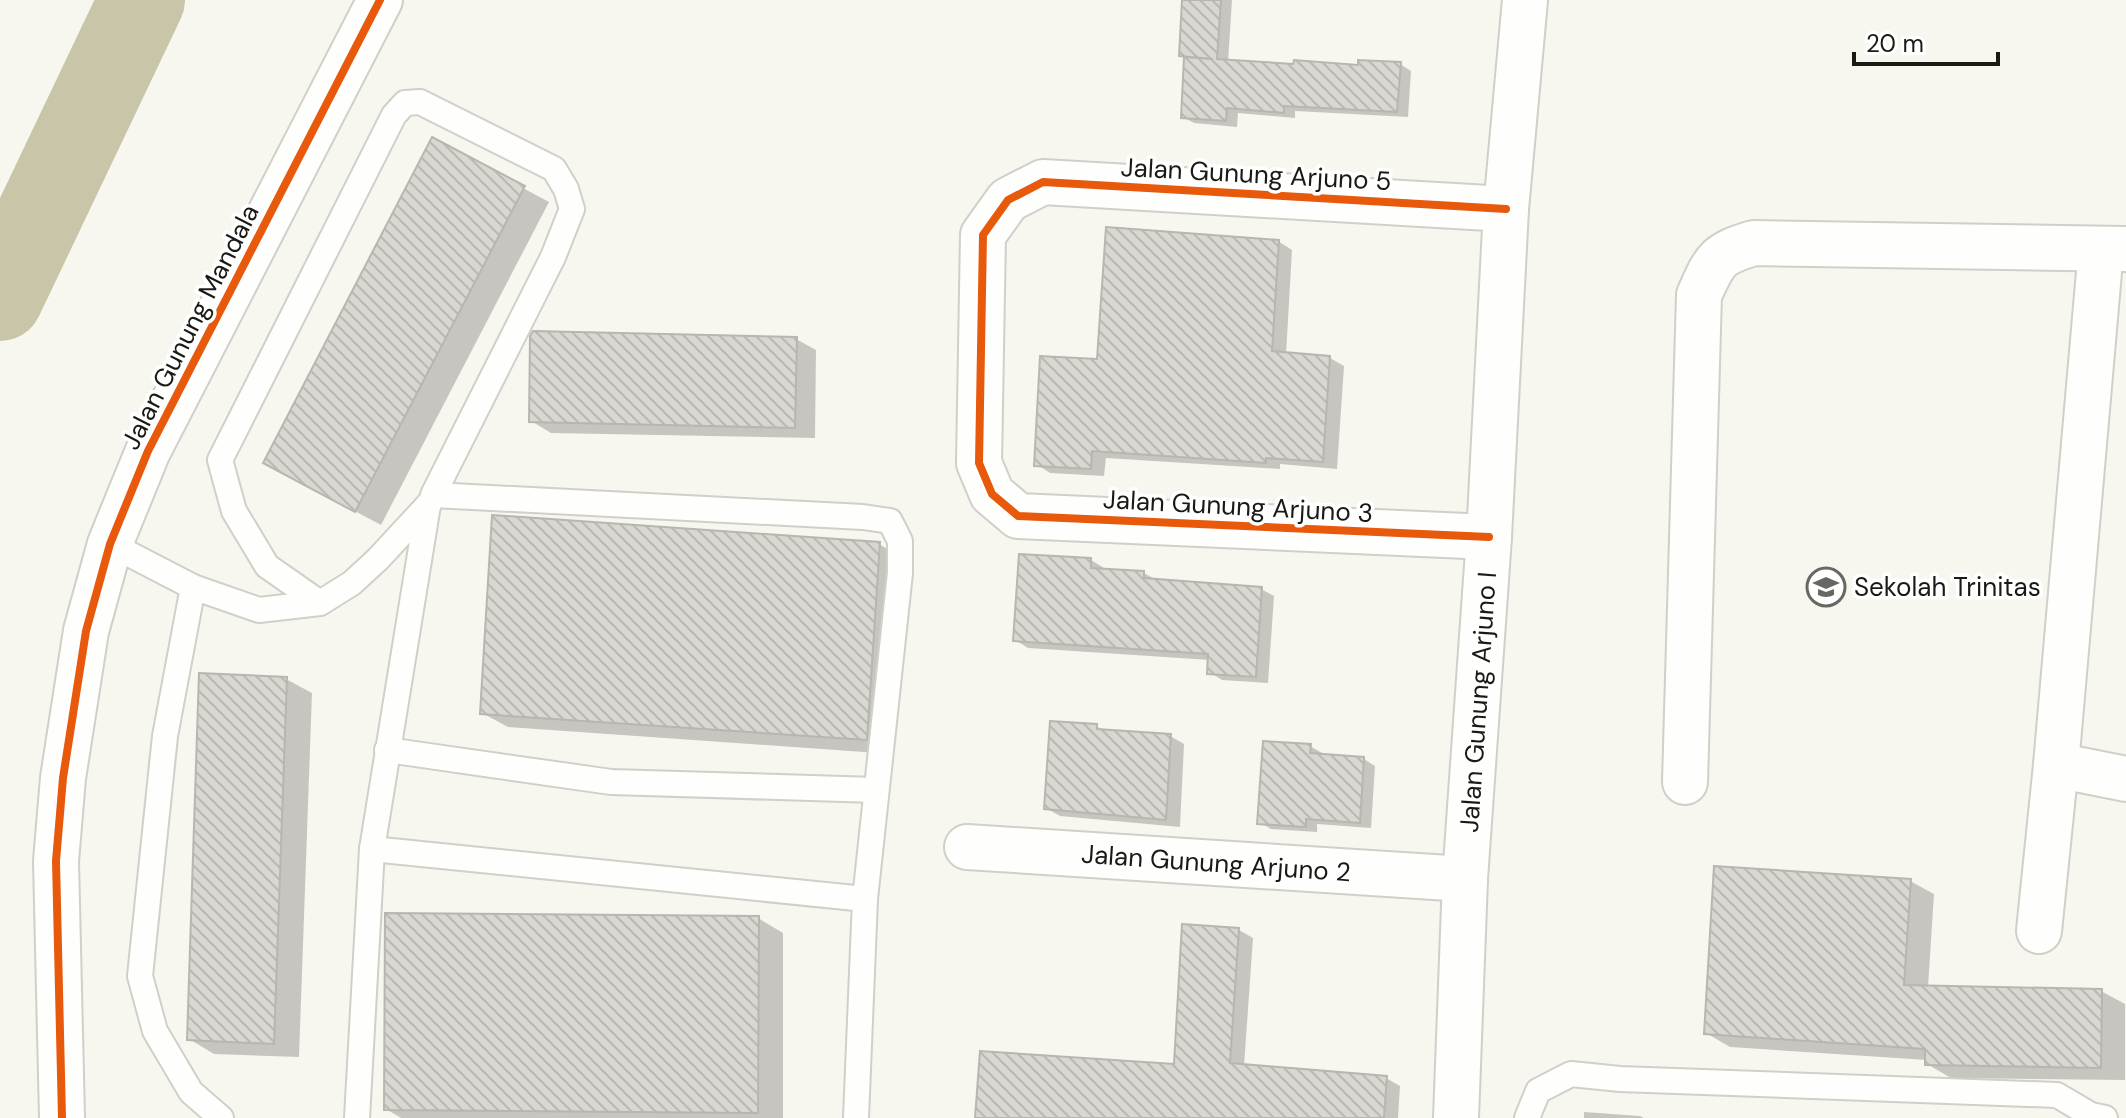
<svg xmlns="http://www.w3.org/2000/svg" width="2126" height="1118" font-family="'DM Sans',sans-serif">
  <style>
    .shadow { fill: #0003 }
    .lines { fill: none; stroke-linecap: round; stroke-linejoin: round }
    .river { stroke: #c8c5a8; stroke-width: 86 }
    .building { fill: url(#building-back-hatch); stroke: #b7b6af; stroke-width: 2 }
    .service-casing { stroke: #d0cfc8; stroke-width: 28 }
    .minor-casing { stroke: #d0cfc8; stroke-width: 48 }
    .service { stroke: #fefefd; stroke-width: 24 }
    .minor { stroke: #fefefd; stroke-width: 44 }
    .cycleway-casing { stroke: #fff; stroke-width: 13 }
    .cycleway { stroke: #e8590c; stroke-width: 8 }
    .labels { text-anchor: middle; dominant-baseline: central; stroke-width: 7; stroke-linejoin: round; paint-order: stroke }
    .street-label { font-size: 26px; fill: #1a1a14; stroke: #fff }
    .poi-label { font-size: 26px; fill: #1a1a14; stroke: #fff; text-anchor: start }
  </style>
  <defs>
    <pattern id="building-back-hatch" width="6" height="6" patternUnits="userSpaceOnUse" patternTransform="scale(2)"><rect width="6" height="6" fill="#d8d7d1"/><path d="M-1 5l2 2M0 0l6 6M5-1l2 2" fill="none" stroke="#b9b8b3"/></pattern>
  </defs>
  <rect width="100%" height="100%" fill="#f8f7ef"/>
  <g class="shadow">
    <polygon points="1184,0 1232,0 1228,62 1360,67 1400,64 1411,71 1408,117 1295,111 1295,118 1238,113 1237,127 1194,123 1183,117 1186,58 1181,55"/>
    <polygon points="433,140 549,202 381,525 291,477"/>
    <polygon points="1278,241 1292,250 1286,355 1330,358 1344,366 1337,469 1280,464 1280,469 1106,458 1104,476 1050,473 1036,464 1099,361"/>
    <polygon points="796,339 816,350 815,438 551,433 531,421"/>
    <polygon points="879,544 904,559 892,754 508,727 482,713"/>
    <polygon points="1091,560 1104,568 1104,571 1144,573 1158,581 1261,589 1274,596 1268,683 1222,680 1209,672 1210,660 1028,648 1015,640"/>
    <polygon points="286,679 312,693 299,1057 214,1054 189,1039"/>
    <polygon points="1096,726 1107,732 1170,736 1184,744 1180,827 1060,816 1046,808"/>
    <polygon points="1310,746 1322,753 1321,756 1364,759 1375,766 1371,828 1317,824 1317,832 1271,829 1259,822"/>
    <polygon points="1910,881 1934,894 1928,987 2101,991 2125,1004 2125,1080 1951,1078 1927,1064 1927,1060 1730,1047 1706,1033"/>
    <polygon points="758,918 783,933 783,1118 401,1118 386,1109"/>
    <polygon points="1239,930 1253,938 1244,1066 1386,1078 1400,1086 1398,1118 977,1118 1176,1066"/>
    <polygon points="1584,1112 1640,1116 1644,1118 1584,1118"/>
  </g>
  <g class="lines">
    <polyline class="river" points="0,298 142,0"/>
  </g>
  <g class="building">
    <polygon points="1182,0 1221,0 1217,59 1293,64 1294,60 1358,65 1358,60 1401,62 1397,112 1284,106 1284,113 1227,108 1226,121 1181,118 1184,57 1213,59 1179,56"/>
    <polygon points="432,137 525,186 355,512 263,463"/>
    <polygon points="1106,227 1279,240 1272,351 1330,356 1323,462 1266,458 1266,463 1092,451 1091,469 1034,466 1040,356 1097,359"/>
    <polygon points="533,331 797,337 795,428 529,422 530,336"/>
    <polygon points="492,515 880,542 867,740 480,714"/>
    <polygon points="1019,554 1091,558 1091,568 1144,571 1144,578 1262,587 1256,677 1207,674 1208,654 1013,641"/>
    <polygon points="199,673 287,677 274,1044 187,1040"/>
    <polygon points="1050,721 1097,724 1097,729 1171,734 1166,820 1044,809"/>
    <polygon points="1263,741 1311,744 1310,753 1364,757 1360,823 1306,819 1306,827 1257,824"/>
    <polygon points="1714,866 1911,879 1904,985 2102,989 2101,1068 1925,1065 1925,1049 1704,1034"/>
    <polygon points="385,913 759,916 758,1113 384,1110"/>
    <polygon points="1182,924 1239,928 1230,1063 1387,1076 1384,1118 975,1118 980,1051 1174,1064"/>
  </g>
  <g class="lines">
    <defs>
      <g id="service">
        <polyline points="110,544 193,587 259,610 320,603 352,583 378,559 429,504"/>
        <polyline points="193,587 165,736 140,976 155,1031 191,1092 221,1118"/>
        <polyline points="320,603 267,566 234,511 220,460 394,115 405,103 420,102 554,169 566,189 572,209 553,257 433,495 863,517 890,521 900,541 900,573 865,899 856,1118"/>
        <polyline points="387,750 611,782 876,790"/>
        <polyline points="372,849 865,899"/>
        <polyline points="357,1118 372,849 428,505"/>
        <polyline points="1527,1118 1538,1091 1571,1074 1620,1079 2057,1095 2091,1115 2105,1118"/>
      </g>
      <g id="minor">
        <polyline points="1489,537 1018,516 992,494 979,463 983,235 1008,200 1043,182 1506,209"/>
        <polyline points="2056,765 2101,249"/>
        <path d="M1685,782L1699,295C1715,260 1716,254 1754,243L2126,249"/>
        <polyline points="967,847 1465,879"/>
        <polyline points="2039,931 2056,765 2126,779"/>
        <polyline points="62,1118 56,861 63,778 86,631 110,544 148,451 380,0"/>
        <polyline points="1456,1118 1465,879 1489,537 1506,209 1525,0"/>
      </g>
    </defs>
    <use href="#service" class="service-casing"/>
    <use href="#minor" class="minor-casing"/>
    <use href="#service" class="service"/>
    <use href="#minor" class="minor"/>
    <defs>
      <g id="cycleway">
        <polyline points="1489,537 1018,516 992,494 979,463 983,235 1008,200 1043,182 1506,209"/>
        <polyline points="62,1118 56,861 63,778 86,631 110,544 148,451 380,0"/>
      </g>
    </defs>
    <use href="#cycleway" class="cycleway-casing"/>
    <use href="#cycleway" class="cycleway"/>
  </g>
  <defs>
    <symbol id="school-ring" viewBox="-11 -11 22 22"><circle r="9.5" fill="#fff" stroke="#686761" stroke-width="1.5"/><path d="M0-5L7-2L0 1L-7-2ZM-4 1L0 2.5L4 1V4Q0 6-4 4Z" fill="#686761"/></symbol>
  </defs>
  <g fill-rule="evenodd">
    <use href="#school-ring" x="1804" y="565" width="44" height="44"/>
  </g>
  <g class="labels">
    <g class="street-label">
      <text transform="translate(1256 174) rotate(3)">Jalan Gunung Arjuno 5</text>
      <text transform="translate(190 327) rotate(-63)">Jalan Gunung Mandala</text>
      <text transform="translate(1238 506) rotate(3)">Jalan Gunung Arjuno 3</text>
      <text transform="translate(1478 702) rotate(-86)">Jalan Gunung Arjuno I</text>
      <text transform="translate(1216 863) rotate(4)">Jalan Gunung Arjuno 2</text>
    </g>
    <g class="poi-label">
      <text x="1854" y="587">Sekolah Trinitas</text>
    </g>
  </g>
  <path d="M1854 52v12h144v-12" fill="none" stroke="#1a1a14" stroke-width="4"/>
  <text x="1866" y="52" font-size="24" fill="#1a1a14" stroke="#ffffff" stroke-width="6" paint-order="stroke">20 m</text>
</svg>
